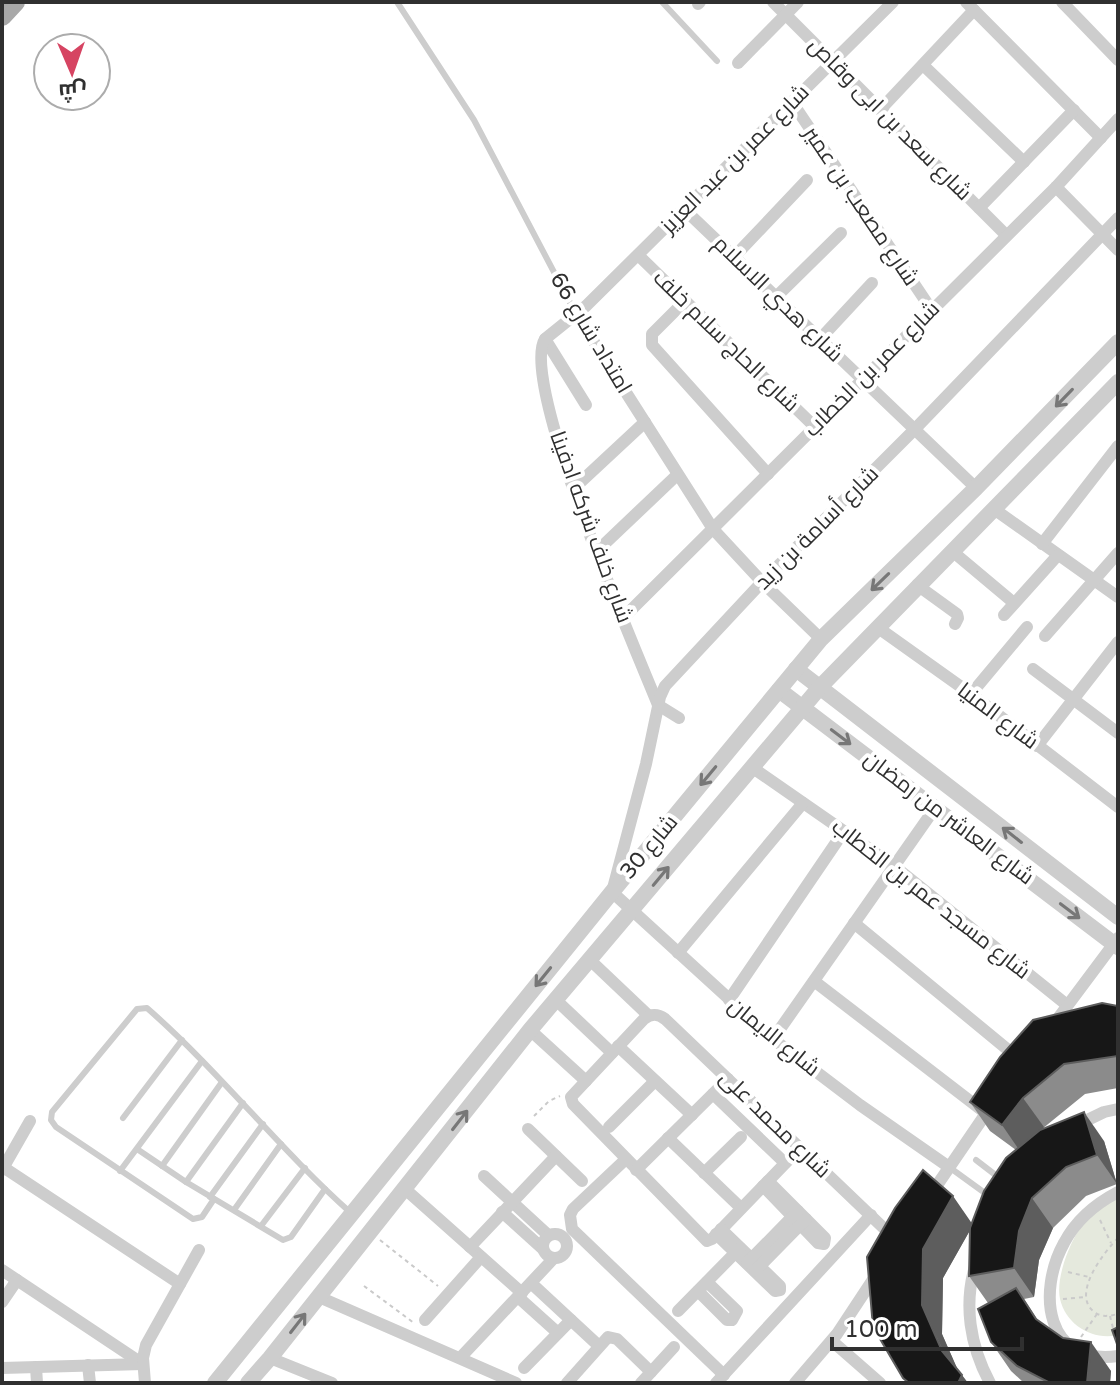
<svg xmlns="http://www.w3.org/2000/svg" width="1120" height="1385" font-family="'Varela Round',Cairo,sans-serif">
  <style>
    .green { fill: #e5e9dd }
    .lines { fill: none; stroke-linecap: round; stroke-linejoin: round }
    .path { stroke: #cacaca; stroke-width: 2; stroke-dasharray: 4 4; stroke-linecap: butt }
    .service { stroke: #cdcdcd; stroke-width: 6 }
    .minor { stroke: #cdcdcd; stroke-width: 12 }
    .tertiary { stroke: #cdcdcd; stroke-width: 16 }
    .primary { stroke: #a8a8a8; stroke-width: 20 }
    .wall { fill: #8b8b8b }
    .shaded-wall { fill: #5d5d5d }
    .building { fill: #171717; stroke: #5d5d5d; stroke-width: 2 }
    .oneway { stroke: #777 }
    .labels { text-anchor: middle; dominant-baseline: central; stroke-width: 8; stroke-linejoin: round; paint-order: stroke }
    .street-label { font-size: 22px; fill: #303030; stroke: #fff }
  </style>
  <rect width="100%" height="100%" fill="#fff"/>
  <path class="green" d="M1118,1195V1335C1093,1341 1066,1325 1060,1299C1056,1280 1067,1250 1077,1233C1087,1217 1104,1206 1118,1195Z"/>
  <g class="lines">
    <g class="path">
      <polyline points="534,1116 549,1101 560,1096"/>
      <polyline points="1100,1220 1111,1243"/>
      <path d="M1118,1238C1104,1252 1072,1293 1093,1311C1101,1318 1109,1316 1118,1314"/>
      <polyline points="380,1240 438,1286"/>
      <polyline points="1068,1272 1089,1277"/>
      <polyline points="364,1286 414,1323"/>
      <polyline points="1063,1299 1085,1297"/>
      <polyline points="1110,1316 1113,1328"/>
      <polyline points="1081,1337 1097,1314"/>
    </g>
    <g class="service">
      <polyline points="397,2 474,120 576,314"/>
      <polyline points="662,2 717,61"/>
      <polyline points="123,1118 182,1040"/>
      <polyline points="137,1149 186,1182 283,1240 291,1237 325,1189"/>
      <polyline points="976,1160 1002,1180"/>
      <polyline points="162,1166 222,1082"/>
      <polyline points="949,1167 989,1196"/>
      <polyline points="120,1171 202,1061"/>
      <polyline points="186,1182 243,1103"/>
      <polyline points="210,1197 263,1124"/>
      <path d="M214,1199L202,1217L193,1219L56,1127L51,1120L52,1112L137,1009L147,1008C220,1072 279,1149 351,1213"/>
      <polyline points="234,1210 281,1144"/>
      <polyline points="261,1226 305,1168"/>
    </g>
    <g class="minor">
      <polyline points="773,2 1006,235"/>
      <polyline points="966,2 1101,138"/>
      <polyline points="1062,2 1118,60"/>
      <polyline points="698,4 700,2"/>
      <polyline points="738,63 798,2"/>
      <polyline points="923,65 1024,162"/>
      <polyline points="792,102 931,309"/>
      <polyline points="880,110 974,10"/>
      <polyline points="1056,187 1118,250"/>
      <polyline points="979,208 1074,110"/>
      <polyline points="684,209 976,488"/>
      <polyline points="638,255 815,427"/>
      <polyline points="734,257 807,180"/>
      <polyline points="776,297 841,233"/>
      <polyline points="685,301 652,334 652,345 768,474"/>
      <polyline points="576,314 713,529 762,582 821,639"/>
      <polyline points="545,339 586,405"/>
      <polyline points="820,339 872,283"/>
      <polyline points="573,489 645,422"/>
      <polyline points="994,509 1118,597"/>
      <polyline points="1042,544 1118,446"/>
      <polyline points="952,551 1014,603"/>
      <polyline points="596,552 677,475"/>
      <polyline points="917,585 957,614 958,618 955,624"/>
      <polyline points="1004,615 1058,555"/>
      <polyline points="624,617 1056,187 1118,119"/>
      <polyline points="877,627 971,694 1118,807"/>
      <polyline points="1045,636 1118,553"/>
      <polyline points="1033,669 1118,733"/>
      <polyline points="971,694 1027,627"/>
      <path d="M679,718L658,705C636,650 518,380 545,339L586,306L893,2"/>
      <polyline points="1037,746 1118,642"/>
      <polyline points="753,768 894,866 1067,1005"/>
      <polyline points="854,923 1018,1058"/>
      <polyline points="678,953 803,803"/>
      <polyline points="590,960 648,1015"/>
      <polyline points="814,981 983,1111"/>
      <polyline points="556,1000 612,1053"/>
      <polyline points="729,1000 844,831"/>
      <polyline points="1053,1025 1118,938"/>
      <polyline points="530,1030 586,1081"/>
      <polyline points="773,1039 935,808"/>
      <polyline points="618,1046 692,1115"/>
      <polyline points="713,1094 785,1163"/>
      <polyline points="1077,1125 1104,1112 1118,1109"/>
      <polyline points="609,1127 655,1081"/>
      <polyline points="528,1129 582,1181"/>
      <polyline points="668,1138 741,1208"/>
      <path d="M800,1148L712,1239L707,1241L573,1104L571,1097L644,1019C652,1013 658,1014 665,1019L893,1237"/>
      <polyline points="626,1159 573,1209 570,1215 572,1229 724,1375"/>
      <polyline points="3,1167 180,1284"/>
      <polyline points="949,1167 860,1105 773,1039 612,892 646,764 660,697 665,686 762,582 914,430 1118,218"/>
      <polyline points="2,1170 30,1121"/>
      <polyline points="636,1170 728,1079"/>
      <polyline points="704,1173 741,1137"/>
      <polyline points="484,1176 548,1235"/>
      <polyline points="763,1186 818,1243 824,1244 825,1238 768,1181"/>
      <polyline points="405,1189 522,1293"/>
      <path d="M1118,1192C1095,1204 1076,1220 1064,1243C1037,1292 1045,1366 1118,1356"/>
      <polyline points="929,1197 991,1106"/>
      <polyline points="502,1212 543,1249"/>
      <circle cx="555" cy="1246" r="12"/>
      <polyline points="716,1234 775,1291 780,1290 780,1286 721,1229"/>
      <polyline points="470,1247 556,1156"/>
      <polyline points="747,1263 798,1211"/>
      <path d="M976,1263C963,1304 970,1346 990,1383"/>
      <polyline points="2,1270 143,1364"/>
      <polyline points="755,1271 806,1219"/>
      <polyline points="531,1283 599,1346"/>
      <polyline points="698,1291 727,1320 732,1320 737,1311 707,1282"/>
      <polyline points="319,1297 516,1383"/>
      <polyline points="518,1297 558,1333"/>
      <polyline points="2,1302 17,1280"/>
      <polyline points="678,1311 740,1248"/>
      <polyline points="425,1320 481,1257"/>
      <polyline points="832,1341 880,1383"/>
      <polyline points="270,1358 332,1383"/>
      <polyline points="460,1358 554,1258"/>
      <polyline points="88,1365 90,1383"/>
      <polyline points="36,1367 37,1383"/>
      <polyline points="2,1368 143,1364"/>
      <polyline points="524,1368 571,1320"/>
      <polyline points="145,1383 143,1358 146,1345 199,1250"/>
      <polyline points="567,1383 608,1337 617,1339 651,1372"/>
      <polyline points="641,1383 674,1347"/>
      <polyline points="716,1383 871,1215"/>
      <polyline points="795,1383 837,1334 878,1272"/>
    </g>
    <g class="tertiary">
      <polyline points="796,669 1118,917"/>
      <polyline points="779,690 1118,947"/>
      <polyline points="215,1383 612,892 821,639 976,488 1118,342"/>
      <polyline points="248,1383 270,1358 530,1030 820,687 1118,382"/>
    </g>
    <polyline class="primary" points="2,16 15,2"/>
  </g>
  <polygon class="wall" points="1118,1006 1118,1088 1085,1094 1042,1129 1104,1141 1117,1184 1086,1196 1053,1228 1039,1260 1034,1297 1024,1299 1039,1322 1111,1371 1110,1383 1024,1383 1011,1371 991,1342 988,1303 969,1276 970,1230 943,1278 942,1334 958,1371 968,1383 907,1383 873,1327 972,1224 1016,1150 990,1131 970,1102"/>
  <g class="shaded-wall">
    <polygon points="1023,1098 1044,1127 1022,1154 1002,1125"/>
    <polygon points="1084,1112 1104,1141 1117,1184 1097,1155"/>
    <polygon points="953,1196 973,1225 943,1278 942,1334 961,1377 962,1375 968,1383 958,1383 922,1305 923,1249"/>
    <polygon points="1032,1198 1053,1228 1039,1260 1034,1297 1014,1268 1019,1231"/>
    <polygon points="1091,1342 1111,1371 1110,1383 1087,1383"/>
  </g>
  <g class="building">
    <polygon points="1102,1003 1118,1006 1118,1056 1064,1064 1023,1098 1002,1125 970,1102 1000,1057 1033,1020"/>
    <polygon points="1084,1112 1097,1155 1066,1167 1032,1198 1019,1231 1014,1268 969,1276 970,1228 984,1191 1006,1158 1040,1130"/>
    <polygon points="923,1170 953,1196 923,1249 922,1305 942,1351 962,1375 958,1383 909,1383 903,1378 873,1327 867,1257 895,1208"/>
    <polygon points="1016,1288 1036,1319 1063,1338 1091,1342 1087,1383 1050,1383 1017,1366 991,1342 978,1309"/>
    <polygon points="1118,1327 1118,1347 1112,1330"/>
  </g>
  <defs><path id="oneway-shaft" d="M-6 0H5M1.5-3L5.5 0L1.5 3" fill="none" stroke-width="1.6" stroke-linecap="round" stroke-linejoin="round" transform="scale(2)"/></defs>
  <g class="oneway">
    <use href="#oneway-shaft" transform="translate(1064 398) rotate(134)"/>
    <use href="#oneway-shaft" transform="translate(880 582) rotate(136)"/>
    <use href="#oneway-shaft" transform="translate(841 737) rotate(37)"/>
    <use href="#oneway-shaft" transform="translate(708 776) rotate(130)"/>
    <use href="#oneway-shaft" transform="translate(1012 835) rotate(-142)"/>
    <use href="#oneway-shaft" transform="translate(661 876) rotate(-50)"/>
    <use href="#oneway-shaft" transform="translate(1070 911) rotate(37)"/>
    <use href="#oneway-shaft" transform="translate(543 977) rotate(129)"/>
    <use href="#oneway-shaft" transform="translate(460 1120) rotate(-52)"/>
    <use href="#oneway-shaft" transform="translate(298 1323) rotate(-52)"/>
  </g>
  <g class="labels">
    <g class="street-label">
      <text transform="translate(890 119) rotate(45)">شارع سعد بن ابى وقاص</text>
      <text transform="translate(735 159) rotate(-45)">شارع عمر بن عبد العزيز</text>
      <text transform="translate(861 206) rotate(56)">شارع مصعب بن عمير</text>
      <text transform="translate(778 299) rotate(44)">شارع هدي الاسلام</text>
      <text transform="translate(591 333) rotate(59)">امتداد شارع 66</text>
      <text transform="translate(726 341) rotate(44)">شارع الحاج سلام خلف</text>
      <text transform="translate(872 369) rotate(-45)">شارع عمر بن الخطاب</text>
      <text transform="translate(591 527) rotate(70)">شارع خلف شركه ادفينا</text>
      <text transform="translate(817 528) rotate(-45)">شارع أسامة بن زيد</text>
      <text transform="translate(998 716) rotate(37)">شارع المنيا</text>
      <text transform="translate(949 818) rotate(37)">شارع العاشر من رمضان</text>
      <text transform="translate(649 847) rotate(-50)">شارع 30</text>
      <text transform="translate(931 899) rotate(38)">شارع مسجد عمر بن الخطاب</text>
      <text transform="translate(774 1037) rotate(39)">شارع الايمان</text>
      <text transform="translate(775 1124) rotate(44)">شارع محمد على</text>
    </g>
  </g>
  <rect width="1120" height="1385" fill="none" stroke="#303030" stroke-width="8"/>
  <g transform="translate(72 72) rotate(178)"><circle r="38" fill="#ffffff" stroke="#acacac" stroke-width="2"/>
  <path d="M0-6L14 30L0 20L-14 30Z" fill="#d64462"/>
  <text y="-12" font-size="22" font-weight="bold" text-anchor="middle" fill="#303030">ش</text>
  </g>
  <path d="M832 1337v12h190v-12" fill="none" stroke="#303030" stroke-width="4"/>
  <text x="844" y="1337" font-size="24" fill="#303030" stroke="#ffffff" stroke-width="6" paint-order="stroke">100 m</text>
</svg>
